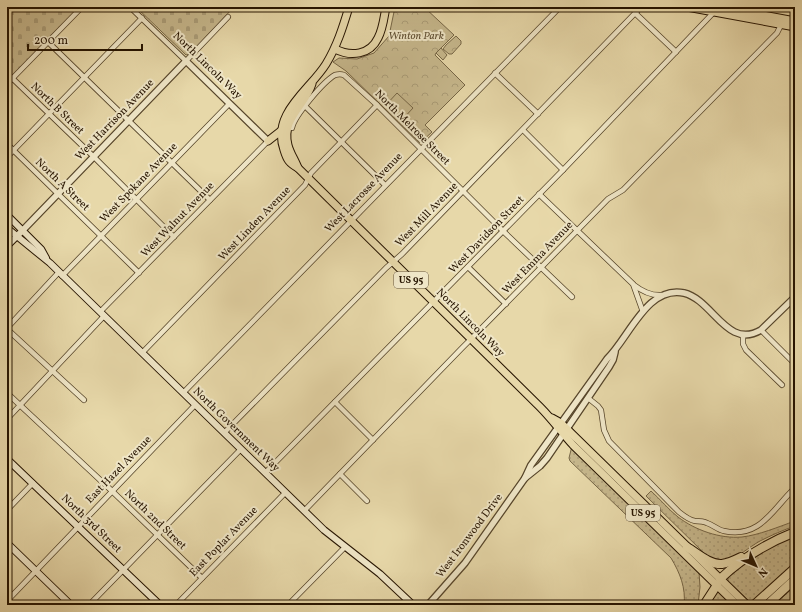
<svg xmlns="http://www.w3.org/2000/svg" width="802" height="612" font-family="Vollkorn,serif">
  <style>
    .grass { fill: url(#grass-dots); stroke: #766646 }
    .cemetery { fill: url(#cemetery-stones); stroke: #766646 }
    .park { fill: url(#park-crowns); stroke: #766646 }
    .garden { fill: #c6b78c; stroke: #766646 }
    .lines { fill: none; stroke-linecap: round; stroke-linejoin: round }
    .minor-casing { stroke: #56452a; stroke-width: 6 }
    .tertiary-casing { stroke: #56452a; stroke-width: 8 }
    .secondary-casing { stroke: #261400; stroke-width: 8 }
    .primary-casing { stroke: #261400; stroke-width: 9 }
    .trunk-casing { stroke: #261400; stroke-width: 9 }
    .motorway-casing { stroke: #261400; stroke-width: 10 }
    .minor { stroke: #efe6c7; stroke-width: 4.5 }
    .tertiary { stroke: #efe6c7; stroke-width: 5.5 }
    .secondary { stroke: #efe6c7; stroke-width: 6 }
    .primary { stroke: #e7d8a9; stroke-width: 7 }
    .trunk { stroke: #e7d8a9; stroke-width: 7 }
    .motorway { stroke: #e7d8a9; stroke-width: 8 }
    .labels { text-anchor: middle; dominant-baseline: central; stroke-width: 4; stroke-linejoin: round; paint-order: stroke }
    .shield { fill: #efe6c7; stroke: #62533c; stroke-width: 1 }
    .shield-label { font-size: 10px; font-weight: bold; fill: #261400 }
    .park-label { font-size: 11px; font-style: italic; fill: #5e4d31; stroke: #efe6c7 }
    .street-label { font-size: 11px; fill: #261400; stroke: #efe6c7 }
  </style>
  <defs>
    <pattern id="grass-dots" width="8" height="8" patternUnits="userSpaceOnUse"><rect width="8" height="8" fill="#c6b78c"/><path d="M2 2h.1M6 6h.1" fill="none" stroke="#aa9c77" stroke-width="1.8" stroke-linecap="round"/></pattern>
    <pattern id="cemetery-stones" width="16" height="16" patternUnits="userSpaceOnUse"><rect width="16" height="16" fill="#c6b78c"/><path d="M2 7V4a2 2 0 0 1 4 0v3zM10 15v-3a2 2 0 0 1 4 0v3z" fill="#aa9c77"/></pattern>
    <pattern id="park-crowns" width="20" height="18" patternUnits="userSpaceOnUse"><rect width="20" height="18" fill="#c6b78c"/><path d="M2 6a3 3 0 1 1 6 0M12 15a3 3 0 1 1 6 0" fill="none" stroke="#aa9c77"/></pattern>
  </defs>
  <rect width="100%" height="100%" fill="#e7d8a9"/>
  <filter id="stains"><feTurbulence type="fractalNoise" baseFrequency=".005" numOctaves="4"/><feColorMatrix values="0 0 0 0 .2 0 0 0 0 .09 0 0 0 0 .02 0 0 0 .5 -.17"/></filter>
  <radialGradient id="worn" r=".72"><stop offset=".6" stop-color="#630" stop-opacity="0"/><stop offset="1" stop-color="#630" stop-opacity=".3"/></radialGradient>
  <g class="grass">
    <path d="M572,446L699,572L700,587L698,605H684C686,588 680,573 671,558L570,461L569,458Z"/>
    <path d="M651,491C660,499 668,509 678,517C695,530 720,539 742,537C759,535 778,527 795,521V526C783,530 772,535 760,541C749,547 738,558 725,560C719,561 713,559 707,556L646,496Z"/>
    <polygon points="795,534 795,563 751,603 728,581 728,576 751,558"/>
    <polygon points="795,586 795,605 774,605"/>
    <polygon points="717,592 718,592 735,605 706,605"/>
  </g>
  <g class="cemetery">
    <polygon points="7,7 79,7 7,81"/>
    <polygon points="136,7 229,7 232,9 190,54 186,55"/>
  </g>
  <g class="park">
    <polygon points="395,7 424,7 454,35 436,53 435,55 465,85 425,125 432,132 420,143 346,71 333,62 339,58 357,59 374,53 389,36"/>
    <polygon points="456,36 461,41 461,44 452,54 449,54 443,49 446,45"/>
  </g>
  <g class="garden">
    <polygon points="441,48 447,55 443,60 436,53"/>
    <polygon points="397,93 413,108 401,121 385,106"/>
  </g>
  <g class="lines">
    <defs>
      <g id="minor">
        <polyline points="130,7 186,61 228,17"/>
        <polyline points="635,13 676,52"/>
        <polyline points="48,42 210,200"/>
        <polyline points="495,73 538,114"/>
        <polyline points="12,78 94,157 174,237"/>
        <polyline points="7,84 82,7"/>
        <polyline points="305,106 385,185"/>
        <path d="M292,128C294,116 324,81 335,75C339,74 341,74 344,75L377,105L503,231L572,297"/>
        <polyline points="523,130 563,170"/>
        <polyline points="7,144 139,273"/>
        <polyline points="7,157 142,18"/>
        <polyline points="539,194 633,284 643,312"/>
        <polyline points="468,267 506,304"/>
        <polyline points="62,276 229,104"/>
        <path d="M634,285C643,292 651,296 662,295"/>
        <polyline points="100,312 268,141"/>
        <polyline points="7,328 59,272"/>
        <polyline points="7,329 84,400"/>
        <polyline points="761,330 795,364"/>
        <polyline points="743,335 743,344 746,350 782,385"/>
        <polyline points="142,353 305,185 311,173 377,105"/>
        <polyline points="7,393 112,491 202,578"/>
        <polyline points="183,393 560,7"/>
        <path d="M588,398L598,406L601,410L604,430L609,441L679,512C684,516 689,520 695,521C699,521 703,521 707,523C713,525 718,530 724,531C761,539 773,508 795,488"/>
        <polyline points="335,402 373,440"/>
        <polyline points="7,419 104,316"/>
        <polyline points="224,433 386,268 402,254 641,7"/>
        <polyline points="265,473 563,170 715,11"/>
        <polyline points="340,474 367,501"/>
        <polyline points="7,510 33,483"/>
        <polyline points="304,511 462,348 471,339 608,199 623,190 777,33 782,23"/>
        <polyline points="7,601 195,405"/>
        <polyline points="89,605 241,449"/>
        <polyline points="176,605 285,493"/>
        <polyline points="288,605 345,547"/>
      </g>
      <g id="tertiary">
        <polyline points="23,230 186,61 268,141"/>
        <polyline points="525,478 540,466 547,458 609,367 613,360 615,352"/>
        <path d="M428,605L465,563L525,478L531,465L607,359C629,338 647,285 684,293C713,300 727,350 761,330L795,297"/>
      </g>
      <g id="secondary">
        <polyline points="7,215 41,249 46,258"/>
        <polyline points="7,228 50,263 324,530 380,574 413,605"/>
        <polyline points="7,246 23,230"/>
        <polyline points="7,459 160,605"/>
        <polyline points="7,543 71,605"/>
      </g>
      <g id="primary">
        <polyline points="687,7 795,27"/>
        <polyline points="719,7 795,21"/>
      </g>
      <g id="trunk">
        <path d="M349,7C343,27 337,46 326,64C310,90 271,113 284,150C287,160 289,163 298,168L540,407C552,419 562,433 573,445L737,605"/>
        <path d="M335,49C351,57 370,55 378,38C383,29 384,17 386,7"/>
        <polyline points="268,141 282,130"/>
        <path d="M298,168C295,160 290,153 288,145C281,119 305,106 312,84"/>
        <polyline points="552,418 561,423 572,434 747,605"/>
      </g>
      <g id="motorway">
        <path d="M687,547C697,553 710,565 722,564C729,563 735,560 741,557"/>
        <path d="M720,579C742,558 767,543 795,532"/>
        <polyline points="704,605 717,585"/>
        <polyline points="754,605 795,568"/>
        <polyline points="767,605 795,579"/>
      </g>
    </defs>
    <use href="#minor" class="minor-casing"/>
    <use href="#tertiary" class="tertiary-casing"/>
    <use href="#secondary" class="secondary-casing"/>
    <use href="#primary" class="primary-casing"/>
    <use href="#trunk" class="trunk-casing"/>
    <use href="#motorway" class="motorway-casing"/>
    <use href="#minor" class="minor"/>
    <use href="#tertiary" class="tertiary"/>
    <use href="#secondary" class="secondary"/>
    <use href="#primary" class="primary"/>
    <use href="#trunk" class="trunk"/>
    <use href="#motorway" class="motorway"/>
  </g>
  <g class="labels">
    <g class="shield">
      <rect x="394" y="272" width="34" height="16" rx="3"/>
      <rect x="626" y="505" width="34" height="16" rx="3"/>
    </g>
    <g class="shield-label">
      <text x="411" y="280">US 95</text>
      <text x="643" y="513">US 95</text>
    </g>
    <g class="park-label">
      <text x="416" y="36">Winton Park</text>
    </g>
    <g class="street-label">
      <text transform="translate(207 66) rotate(44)">North Lincoln Way</text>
      <text transform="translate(57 109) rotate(44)">North B Street</text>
      <text transform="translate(115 120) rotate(-46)">West Harrison Avenue</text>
      <text transform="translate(412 128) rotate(45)">North Melrose Street</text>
      <text transform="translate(139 183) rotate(-46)">West Spokane Avenue</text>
      <text transform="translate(62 185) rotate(44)">North A Street</text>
      <text transform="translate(364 193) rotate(-46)">West Lacrosse Avenue</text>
      <text transform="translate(427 215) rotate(-46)">West Mill Avenue</text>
      <text transform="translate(178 220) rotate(-46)">West Walnut Avenue</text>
      <text transform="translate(255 224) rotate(-46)">West Linden Avenue</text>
      <text transform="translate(487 235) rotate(-46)">West Davidson Street</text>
      <text transform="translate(538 258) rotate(-46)">West Emma Avenue</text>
      <text transform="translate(470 323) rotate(45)">North Lincoln Way</text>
      <text transform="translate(236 430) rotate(44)">North Government Way</text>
      <text transform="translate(119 470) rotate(-46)">East Hazel Avenue</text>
      <text transform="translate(155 520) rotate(44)">North 2nd Street</text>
      <text transform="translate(91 524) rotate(44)">North 3rd Street</text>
      <text transform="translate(470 536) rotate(-53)">West Ironwood Drive</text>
      <text transform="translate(224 542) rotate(-46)">East Poplar Avenue</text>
    </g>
  </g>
  <rect width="802" height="612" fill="none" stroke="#e7d8a9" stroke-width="24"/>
  <rect x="8" y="8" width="786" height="596" fill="none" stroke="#261400" stroke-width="2"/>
  <rect x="12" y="12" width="778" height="588" fill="none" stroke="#261400"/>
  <g transform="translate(756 566) rotate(134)" stroke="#efe6c7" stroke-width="3" paint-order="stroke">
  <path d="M0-3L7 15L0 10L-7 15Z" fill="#261400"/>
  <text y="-6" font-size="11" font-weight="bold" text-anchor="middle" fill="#261400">N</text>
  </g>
  <path d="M28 44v6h114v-6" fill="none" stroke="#261400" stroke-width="2"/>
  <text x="34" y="44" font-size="12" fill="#261400" stroke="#efe6c7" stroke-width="3" paint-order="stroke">200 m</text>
  <rect width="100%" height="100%" filter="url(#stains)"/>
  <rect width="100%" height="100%" fill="url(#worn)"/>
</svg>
